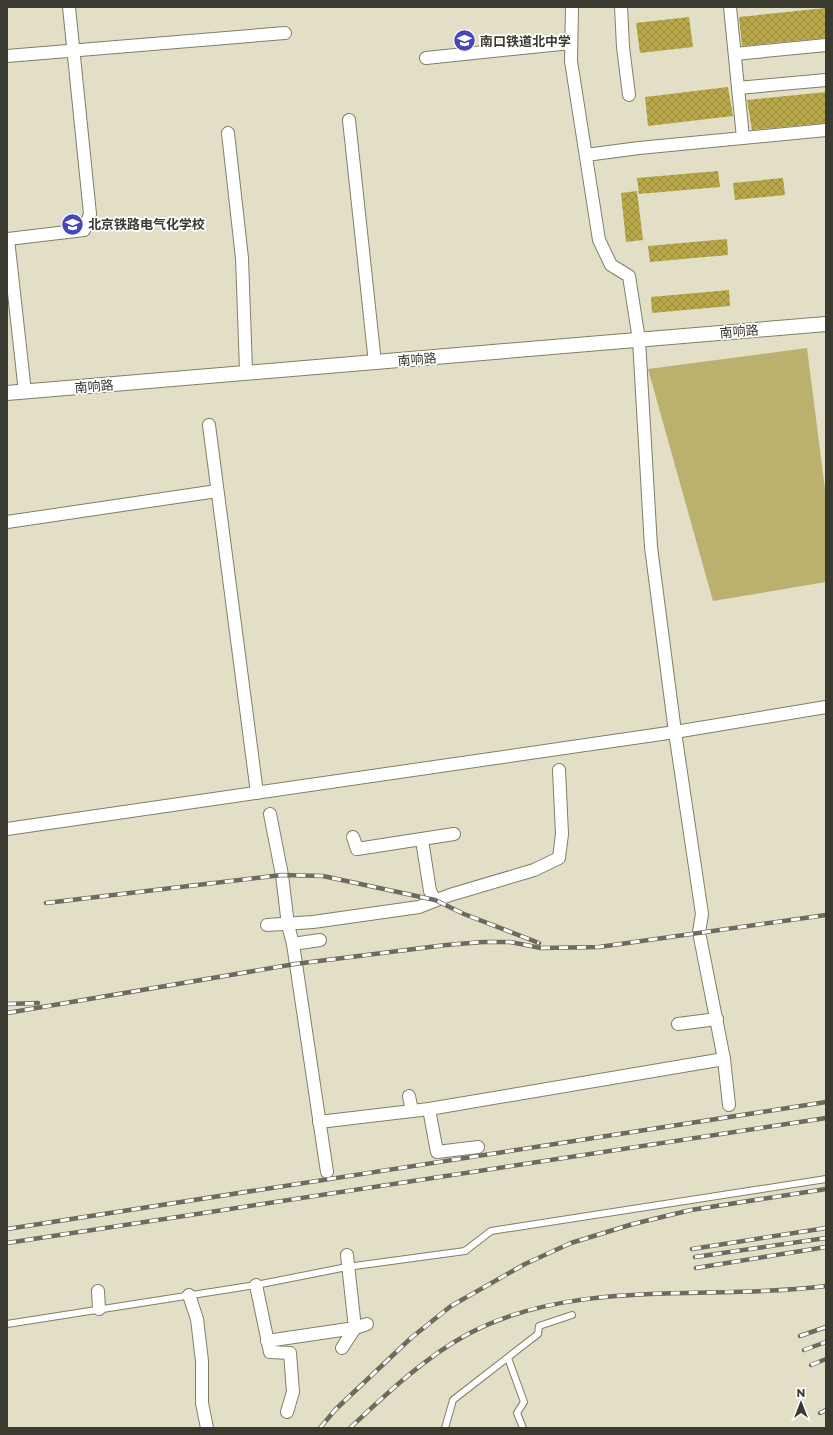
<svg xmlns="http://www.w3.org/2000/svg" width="833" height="1435" font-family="Montserrat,'Noto Sans SC',sans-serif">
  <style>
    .green { fill: #bcb06e }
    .building { fill: url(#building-cross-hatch) }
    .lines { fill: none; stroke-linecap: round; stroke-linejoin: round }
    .service-casing { stroke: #817e68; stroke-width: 8 }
    .minor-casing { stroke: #817e68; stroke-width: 14 }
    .tertiary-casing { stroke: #817e68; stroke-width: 16 }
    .service { stroke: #fff; stroke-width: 6 }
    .minor { stroke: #fff; stroke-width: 12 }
    .tertiary { stroke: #fff; stroke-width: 14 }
    .rail-casing { stroke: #6d6b5d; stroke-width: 4.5 }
    .rail { stroke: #fff; stroke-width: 3; stroke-dasharray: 9; stroke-linecap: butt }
    .labels { text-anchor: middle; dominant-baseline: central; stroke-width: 3.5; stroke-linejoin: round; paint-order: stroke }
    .poi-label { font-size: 13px; font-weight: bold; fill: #3b3a30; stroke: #fff; text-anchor: start }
    .street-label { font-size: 13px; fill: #3b3a30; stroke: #fff }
  </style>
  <defs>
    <pattern id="building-cross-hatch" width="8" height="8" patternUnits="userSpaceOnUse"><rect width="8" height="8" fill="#b9a849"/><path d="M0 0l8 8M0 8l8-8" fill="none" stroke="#988a3d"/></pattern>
  </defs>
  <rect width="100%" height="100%" fill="#e3dfc7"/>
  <polygon class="green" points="807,348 826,497 826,582 713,601 648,369"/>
  <g class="building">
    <polygon points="826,8 826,38 742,46 739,17"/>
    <polygon points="689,17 693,47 640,53 636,23"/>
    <polygon points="728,87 733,116 648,126 645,97"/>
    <polygon points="826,92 826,123 752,130 747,100"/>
    <polygon points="718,171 720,187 639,194 637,178"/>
    <polygon points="783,178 785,195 735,200 733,183"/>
    <polygon points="637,191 643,240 626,242 621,193"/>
    <polygon points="727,239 728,255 650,262 648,246"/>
    <polygon points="729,290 730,306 652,313 651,297"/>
  </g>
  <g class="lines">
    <defs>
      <g id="service">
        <polyline points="7,1324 256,1285 347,1267 465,1251 491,1231 826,1179"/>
        <polyline points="508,1358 524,1402 517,1413 523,1428"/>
        <polyline points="445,1428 453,1400 538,1334 539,1326 572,1315"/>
      </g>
      <g id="minor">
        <polyline points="572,7 571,61 599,240 611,265 629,276 639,340 651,547 675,732 702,914 699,932 724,1059 729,1105"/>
        <polyline points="621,7 623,47 629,95"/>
        <polyline points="730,7 743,138"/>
        <polyline points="735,54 826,45"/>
        <polyline points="7,56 285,33"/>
        <polyline points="426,58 571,43"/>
        <polyline points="738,88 826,80"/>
        <polyline points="349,120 375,363"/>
        <polyline points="228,133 242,258 246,370"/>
        <polyline points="586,155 639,148 826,130"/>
        <polyline points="25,392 8,239 84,230 90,214 69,7"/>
        <polyline points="209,425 257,793"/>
        <polyline points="7,522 217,491"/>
        <polyline points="270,814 282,875 288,925 293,944 327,1172"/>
        <polyline points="7,829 675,732 826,707"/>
        <polyline points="353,837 357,849 454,834"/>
        <polyline points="422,840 430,891 435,900"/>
        <polyline points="267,925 313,922 419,907 450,895 534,870 559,858 562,834 559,770"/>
        <polyline points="293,944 320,940"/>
        <polyline points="678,1024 717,1019"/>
        <polyline points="409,1096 412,1111"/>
        <polyline points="429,1109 437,1152 478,1147"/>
        <polyline points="319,1122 429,1109 724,1059"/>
        <polyline points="256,1285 270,1352 290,1353 293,1392 287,1412"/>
        <polyline points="98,1291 99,1309"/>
        <polyline points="189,1295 197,1319 202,1361 202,1403 207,1428"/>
        <polyline points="267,1341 355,1328 367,1324"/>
        <polyline points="342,1348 355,1328 347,1255"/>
      </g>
      <polyline id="tertiary" points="7,393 826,324"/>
    </defs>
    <use href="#service" class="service-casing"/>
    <use href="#minor" class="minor-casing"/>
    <use href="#tertiary" class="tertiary-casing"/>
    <use href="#service" class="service"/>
    <use href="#minor" class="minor"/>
    <use href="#tertiary" class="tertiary"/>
    <defs>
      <g id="rail">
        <polyline points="46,903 282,875 323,876 435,900 464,914 539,943"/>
        <polyline points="7,1004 38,1003"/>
        <polyline points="7,1013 295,964 446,945 483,942 510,942 541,948 599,947 826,915"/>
        <polyline points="7,1229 826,1102"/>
        <polyline points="7,1243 826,1118"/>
        <polyline points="692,1249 826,1228"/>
        <polyline points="695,1257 826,1238"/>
        <polyline points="696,1268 826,1247"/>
        <polyline points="800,1336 826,1327"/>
        <polyline points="804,1350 826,1342"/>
        <polyline points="811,1365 826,1359"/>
        <polyline points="820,1413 826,1410"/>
        <polyline points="320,1428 335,1410 411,1338 451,1306 525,1264 571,1243 633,1224 691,1210 826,1189"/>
        <path d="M350,1428C386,1394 424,1358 468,1334C575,1277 709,1301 826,1286"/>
      </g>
    </defs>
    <use href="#rail" class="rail-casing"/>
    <use href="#rail" class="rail"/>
  </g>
  <defs>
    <symbol id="school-disc" viewBox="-11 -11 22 22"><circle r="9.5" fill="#4746bc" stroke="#fff"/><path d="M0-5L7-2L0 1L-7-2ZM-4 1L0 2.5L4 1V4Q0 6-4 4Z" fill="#fff"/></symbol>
  </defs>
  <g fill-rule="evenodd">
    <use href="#school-disc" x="452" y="28" width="25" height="25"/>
    <use href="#school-disc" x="60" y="212" width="25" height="25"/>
  </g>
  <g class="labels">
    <g class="poi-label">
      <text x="480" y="41">南口铁道北中学</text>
      <text x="88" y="224">北京铁路电气化学校</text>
    </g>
    <g class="street-label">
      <text transform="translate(739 331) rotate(-5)">南响路</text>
      <text transform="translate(417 359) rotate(-5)">南响路</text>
      <text transform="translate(94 386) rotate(-5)">南响路</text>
    </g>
  </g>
  <rect width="833" height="1435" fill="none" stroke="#3b3a30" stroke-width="16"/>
  <g transform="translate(801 1403)" stroke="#ffffff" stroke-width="3" paint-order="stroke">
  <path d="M0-3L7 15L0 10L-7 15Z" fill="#3b3a30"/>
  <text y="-6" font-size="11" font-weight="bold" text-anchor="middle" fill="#3b3a30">N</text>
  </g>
</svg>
